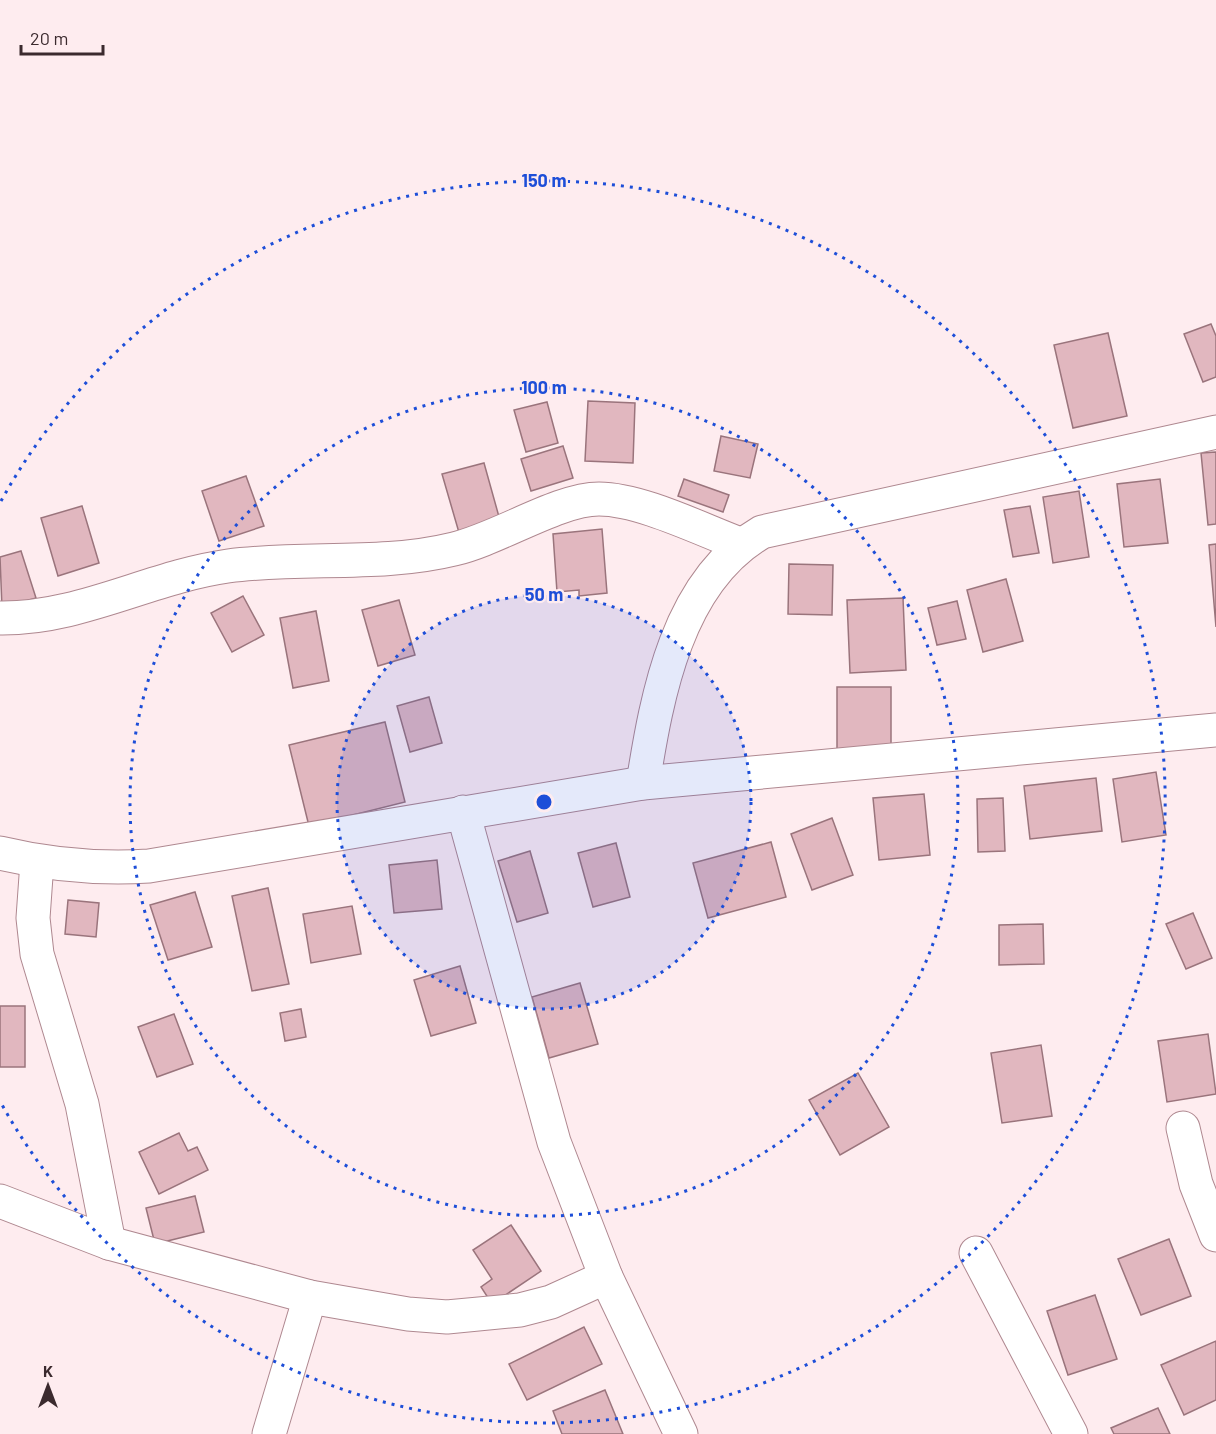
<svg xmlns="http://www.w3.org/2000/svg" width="1216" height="1434" font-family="Barlow,sans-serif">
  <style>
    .building { fill: #e1b7bf; stroke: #9a747c; stroke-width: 1.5 }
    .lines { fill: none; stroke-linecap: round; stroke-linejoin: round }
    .minor-casing { stroke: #af8890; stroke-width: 35 }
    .minor { stroke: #fff; stroke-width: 33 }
    .ring { fill: none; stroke: #1d4ed8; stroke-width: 3; stroke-dasharray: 3 6 }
    .centre { fill: #1d4ed8; stroke: #feecef; stroke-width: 3 }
    .ring-label { font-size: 18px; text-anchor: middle; font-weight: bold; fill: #1d4ed8; stroke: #feecef; stroke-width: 4.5; stroke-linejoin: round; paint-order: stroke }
  </style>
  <rect width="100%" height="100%" fill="#feecef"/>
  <g class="building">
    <polygon points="1211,324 1216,336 1216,377 1203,382 1184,334"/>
    <polygon points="1108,333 1127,416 1073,428 1054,345"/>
    <polygon points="588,401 635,403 633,463 585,461"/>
    <polygon points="547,402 558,443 526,452 514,410"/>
    <polygon points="721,436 758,444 750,478 714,471"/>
    <polygon points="563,446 573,478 531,491 521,459"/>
    <polygon points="1216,452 1216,524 1208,525 1201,453"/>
    <polygon points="484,463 501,524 460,536 442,474"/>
    <polygon points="246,476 264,526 219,541 202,491"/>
    <polygon points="684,479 729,495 723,512 678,496"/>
    <polygon points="1160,479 1168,543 1124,547 1117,484"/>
    <polygon points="1079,491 1089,557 1053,563 1043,497"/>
    <polygon points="82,506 99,563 58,576 41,518"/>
    <polygon points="1030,506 1039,553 1013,557 1004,510"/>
    <polygon points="602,529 607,593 579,596 579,590 557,592 553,534"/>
    <polygon points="1216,544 1216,627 1209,545"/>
    <polygon points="21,551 36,598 2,608 0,557"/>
    <polygon points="789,564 833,565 832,615 788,614"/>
    <polygon points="1006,579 1023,641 983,652 967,590"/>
    <polygon points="243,596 264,635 232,652 211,613"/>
    <polygon points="903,598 906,670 850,673 847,600"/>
    <polygon points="399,600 415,655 378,666 362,610"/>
    <polygon points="957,601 966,639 937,645 928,608"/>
    <polygon points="316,611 329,681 293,688 280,618"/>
    <rect x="837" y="687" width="54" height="68"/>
    <polygon points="429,697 442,743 410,752 397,706"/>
    <polygon points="385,722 405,802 309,826 289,745"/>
    <polygon points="1156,772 1166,835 1122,842 1113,779"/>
    <polygon points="1096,778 1102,831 1030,839 1024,786"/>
    <polygon points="924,794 930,855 879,860 873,798"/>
    <polygon points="1003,798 1005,851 978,852 977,799"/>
    <polygon points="832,818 853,875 812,890 791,834"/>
    <polygon points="771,842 786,897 708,918 693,863"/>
    <polygon points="616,843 630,897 593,907 578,853"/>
    <polygon points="530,851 548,913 517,922 498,861"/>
    <polygon points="437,860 442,909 394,913 389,865"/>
    <polygon points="268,888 289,984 252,991 232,896"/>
    <polygon points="195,892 212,947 168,960 150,905"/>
    <polygon points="68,900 99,903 96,937 65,934"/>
    <polygon points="352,906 361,954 311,963 303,914"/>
    <polygon points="1193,913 1212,958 1186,969 1166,924"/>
    <polygon points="1043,924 1044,964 999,965 999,925"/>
    <polygon points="460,966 476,1023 431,1036 414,980"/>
    <polygon points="580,983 598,1044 549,1058 532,997"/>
    <rect x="0" y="1006" width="25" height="61"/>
    <polygon points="301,1009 306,1037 285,1041 280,1013"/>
    <polygon points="174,1014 193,1064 157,1077 138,1027"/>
    <polygon points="1208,1034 1216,1094 1167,1102 1158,1041"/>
    <polygon points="1041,1045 1052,1116 1002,1123 991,1053"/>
    <polygon points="858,1073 889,1127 840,1155 809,1100"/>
    <polygon points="179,1133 188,1151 197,1147 208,1170 159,1194 139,1152"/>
    <polygon points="195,1196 204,1232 155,1244 146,1208"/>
    <polygon points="511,1225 541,1271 492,1304 481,1287 492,1279 473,1250"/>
    <polygon points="1169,1239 1191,1296 1141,1315 1118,1259"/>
    <polygon points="1095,1295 1117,1359 1068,1375 1047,1311"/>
    <polygon points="584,1327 602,1364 527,1400 509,1364"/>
    <polygon points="1216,1341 1216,1400 1184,1415 1161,1365"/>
    <polygon points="605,1390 623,1434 562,1434 553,1411"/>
    <polygon points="1158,1408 1170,1434 1114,1434 1111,1428"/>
  </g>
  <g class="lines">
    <defs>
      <g id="minor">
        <path d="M0,618C80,619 150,577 228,566C303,556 381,567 454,549C498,539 558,499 599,499C640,499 700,529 740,544"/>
        <path d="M643,783C657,695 677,581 762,532L1216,432"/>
        <polyline points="463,812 554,1142 606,1277 681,1434"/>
        <path d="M0,853C50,865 98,869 149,866L643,783L1216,730"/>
        <polyline points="37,862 33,918 37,954 82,1104 109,1243"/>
        <polyline points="1183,1128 1196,1184 1216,1235"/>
        <polyline points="0,1201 109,1243 310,1297 408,1314 447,1317 520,1310 551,1302 606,1277"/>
        <polyline points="976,1253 1071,1434"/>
        <polyline points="269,1434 310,1297"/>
      </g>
    </defs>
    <use href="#minor" class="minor-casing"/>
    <use href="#minor" class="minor"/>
  </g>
  <circle cx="544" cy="802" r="207" fill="#1d4ed8" fill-opacity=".12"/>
  <g class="ring">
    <circle cx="544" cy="802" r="207"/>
    <circle cx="544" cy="802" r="414"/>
    <path d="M1 501A621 621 0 1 1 1 1103"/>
  </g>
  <circle cx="544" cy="802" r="9" class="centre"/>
  <g class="ring-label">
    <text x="544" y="187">150 m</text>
    <text x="544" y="394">100 m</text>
    <text x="544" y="601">50 m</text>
  </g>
  <g transform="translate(48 1386)" stroke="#feecef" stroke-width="4.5" paint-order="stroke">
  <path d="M0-4.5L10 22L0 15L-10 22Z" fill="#3b2a2e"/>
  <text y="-9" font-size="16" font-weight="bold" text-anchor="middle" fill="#3b2a2e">K</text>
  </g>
  <path d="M21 45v9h82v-9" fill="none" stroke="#3b2a2e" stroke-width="3"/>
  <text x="30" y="45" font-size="18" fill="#3b2a2e" stroke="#feecef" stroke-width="4.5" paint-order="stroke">20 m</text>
</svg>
